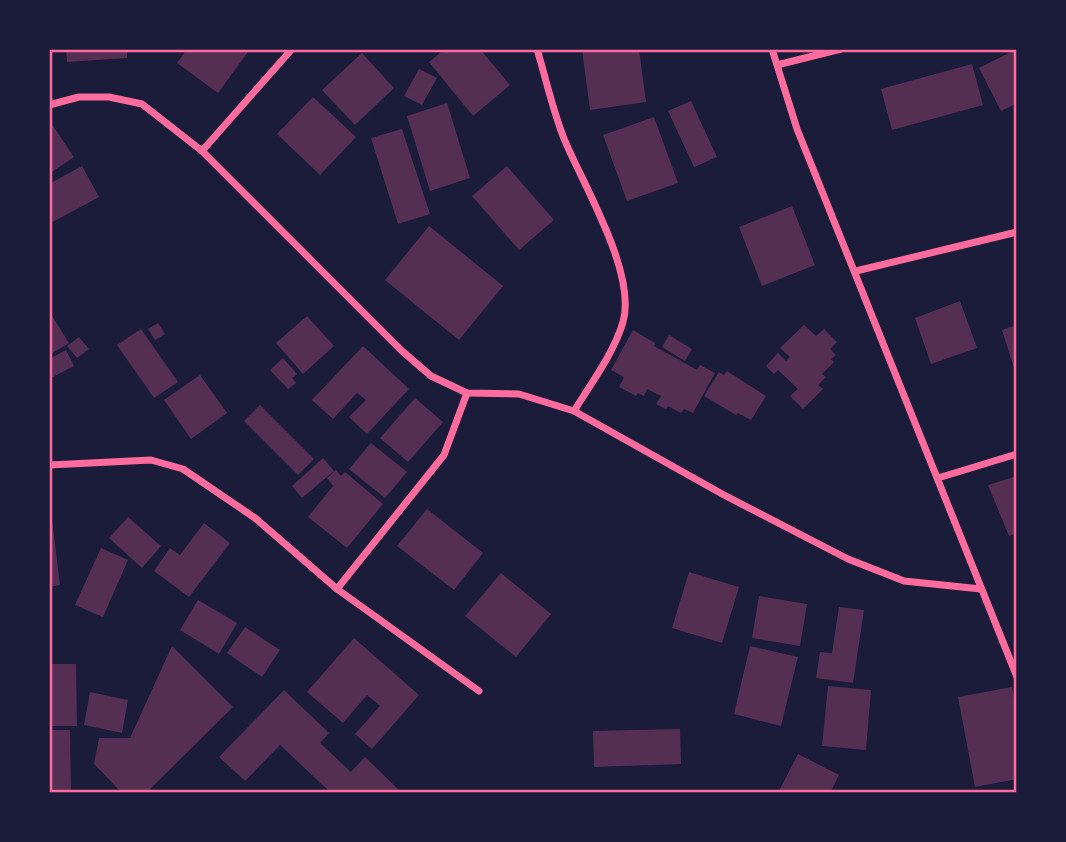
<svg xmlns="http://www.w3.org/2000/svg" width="1066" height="842" font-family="Raleway,sans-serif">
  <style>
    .building { fill: #542f53 }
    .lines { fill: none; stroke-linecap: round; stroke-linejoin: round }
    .minor { stroke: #ff6b9d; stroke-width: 7 }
    .neatline { fill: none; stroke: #ff6b9d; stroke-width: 2.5 }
  </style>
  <rect width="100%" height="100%" fill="#1b1b3a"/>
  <g class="building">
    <polygon points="66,49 127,49 127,58 67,62"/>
    <polygon points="187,49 250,49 218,93 177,63"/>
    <polygon points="445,49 480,49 510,85 473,116 429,62"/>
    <polygon points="582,49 639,49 646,102 590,110"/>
    <polygon points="1017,49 1017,103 1001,111 979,68"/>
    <polygon points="362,53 394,88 355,125 322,90"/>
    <polygon points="972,64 983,105 892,130 881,89"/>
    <polygon points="419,69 437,78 422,105 404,96"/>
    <polygon points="313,97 356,137 320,175 277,134"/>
    <polygon points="691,101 717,157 694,167 668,111"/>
    <polygon points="447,103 470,178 430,191 407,116"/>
    <polygon points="654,117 678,183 627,201 603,135"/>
    <polygon points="49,120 74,157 49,174"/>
    <polygon points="402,129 430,214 398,224 371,138"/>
    <polygon points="82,166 99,197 49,224 49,184"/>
    <polygon points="507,166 554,220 519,250 472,196"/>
    <polygon points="792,206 815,265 762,286 739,227"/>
    <polygon points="429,226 503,286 459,340 385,280"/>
    <polygon points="960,301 977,348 931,364 915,318"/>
    <polygon points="49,311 69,343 49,355"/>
    <polygon points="307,316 334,346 303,374 276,343"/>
    <polygon points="158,323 165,334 155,340 148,329"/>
    <polygon points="804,325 816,336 824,329 837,342 830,349 836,355 831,359 834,362 822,374 826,377 818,385 823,389 803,409 790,396 798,389 778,370 774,374 766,366 778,353 786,361 790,357 780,348"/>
    <polygon points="1017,325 1017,367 1014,368 1002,330"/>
    <polygon points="141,329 178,382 154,398 117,345"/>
    <polygon points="633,330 655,343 654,346 697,370 700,365 715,373 693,413 684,409 681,413 668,406 666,409 656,404 661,396 647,389 644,396 638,393 636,396 619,387 624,377 611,370"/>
    <polygon points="669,335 692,349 685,361 662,347"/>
    <polygon points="79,337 89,349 77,358 67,346"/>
    <polygon points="363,346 409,389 367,434 349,417 366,400 357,393 333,419 312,400"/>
    <polygon points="66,350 74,366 49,379 49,359"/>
    <polygon points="283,358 297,374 292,378 296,383 288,389 270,370"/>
    <polygon points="727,371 766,396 751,420 738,413 736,415 704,396 719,372 724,375"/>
    <polygon points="200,375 227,413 191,439 164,400"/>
    <polygon points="415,398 443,422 408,462 380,438"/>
    <polygon points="260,405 314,459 298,475 244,421"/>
    <polygon points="371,443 407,472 385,498 349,469"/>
    <polygon points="323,458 334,471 302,498 292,486"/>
    <polygon points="336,470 341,476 345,472 383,504 347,548 308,517 333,486 327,478"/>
    <polygon points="1017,476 1017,533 1009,536 988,485"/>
    <polygon points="427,509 483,553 454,590 397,546"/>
    <polygon points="128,517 161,546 142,568 109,538"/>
    <polygon points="49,519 52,519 60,585 49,587"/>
    <polygon points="204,523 230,543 189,597 154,571 170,548 180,555"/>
    <polygon points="101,548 128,560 103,617 75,605"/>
    <polygon points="689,572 739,587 722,643 672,628"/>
    <polygon points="501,573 551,614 516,657 465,616"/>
    <polygon points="759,596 807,604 800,646 752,638"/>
    <polygon points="198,600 237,623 219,654 180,630"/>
    <polygon points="839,607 864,610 853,683 816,678 820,652 832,653"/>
    <polygon points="245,627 280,650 262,677 227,653"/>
    <polygon points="354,638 419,695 372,749 355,734 380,706 367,695 343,723 307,692"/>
    <polygon points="172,646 233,707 146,793 122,793 94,764 99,738 130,738"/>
    <polygon points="750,646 798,657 781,726 734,714"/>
    <polygon points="49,664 76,664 77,726 49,726"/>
    <polygon points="828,686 871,690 866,750 822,746"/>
    <polygon points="1012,687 1017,714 1017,779 975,787 958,697"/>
    <polygon points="284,690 329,733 320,743 351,772 365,757 402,793 331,793 280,745 245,781 219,757"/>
    <polygon points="90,692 128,700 122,733 84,725"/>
    <polygon points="680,729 681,764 594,767 593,731"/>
    <polygon points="49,730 70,730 71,793 49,793"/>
    <polygon points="798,754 839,775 830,793 778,793"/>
  </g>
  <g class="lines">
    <g class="minor">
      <path d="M537,49C546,79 553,112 565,141C584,186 637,274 623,322C614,353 590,385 574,411"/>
      <polyline points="772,49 797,129 1017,677"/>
      <polyline points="777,65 841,49"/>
      <polyline points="49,105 79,97 109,97 142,104 202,151 402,351 431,376 467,393 519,394 574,411 724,495 848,559 904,581 981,589"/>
      <polyline points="202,151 292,49"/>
      <polyline points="856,271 1017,232"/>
      <polyline points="49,465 151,460 183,469 255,518 337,589 479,691"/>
      <polyline points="938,478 1017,454"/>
      <polyline points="337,589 444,455 467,393"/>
    </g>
  </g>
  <rect width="1066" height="842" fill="none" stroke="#1b1b3a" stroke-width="102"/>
  <rect x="51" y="51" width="964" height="740" class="neatline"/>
</svg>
